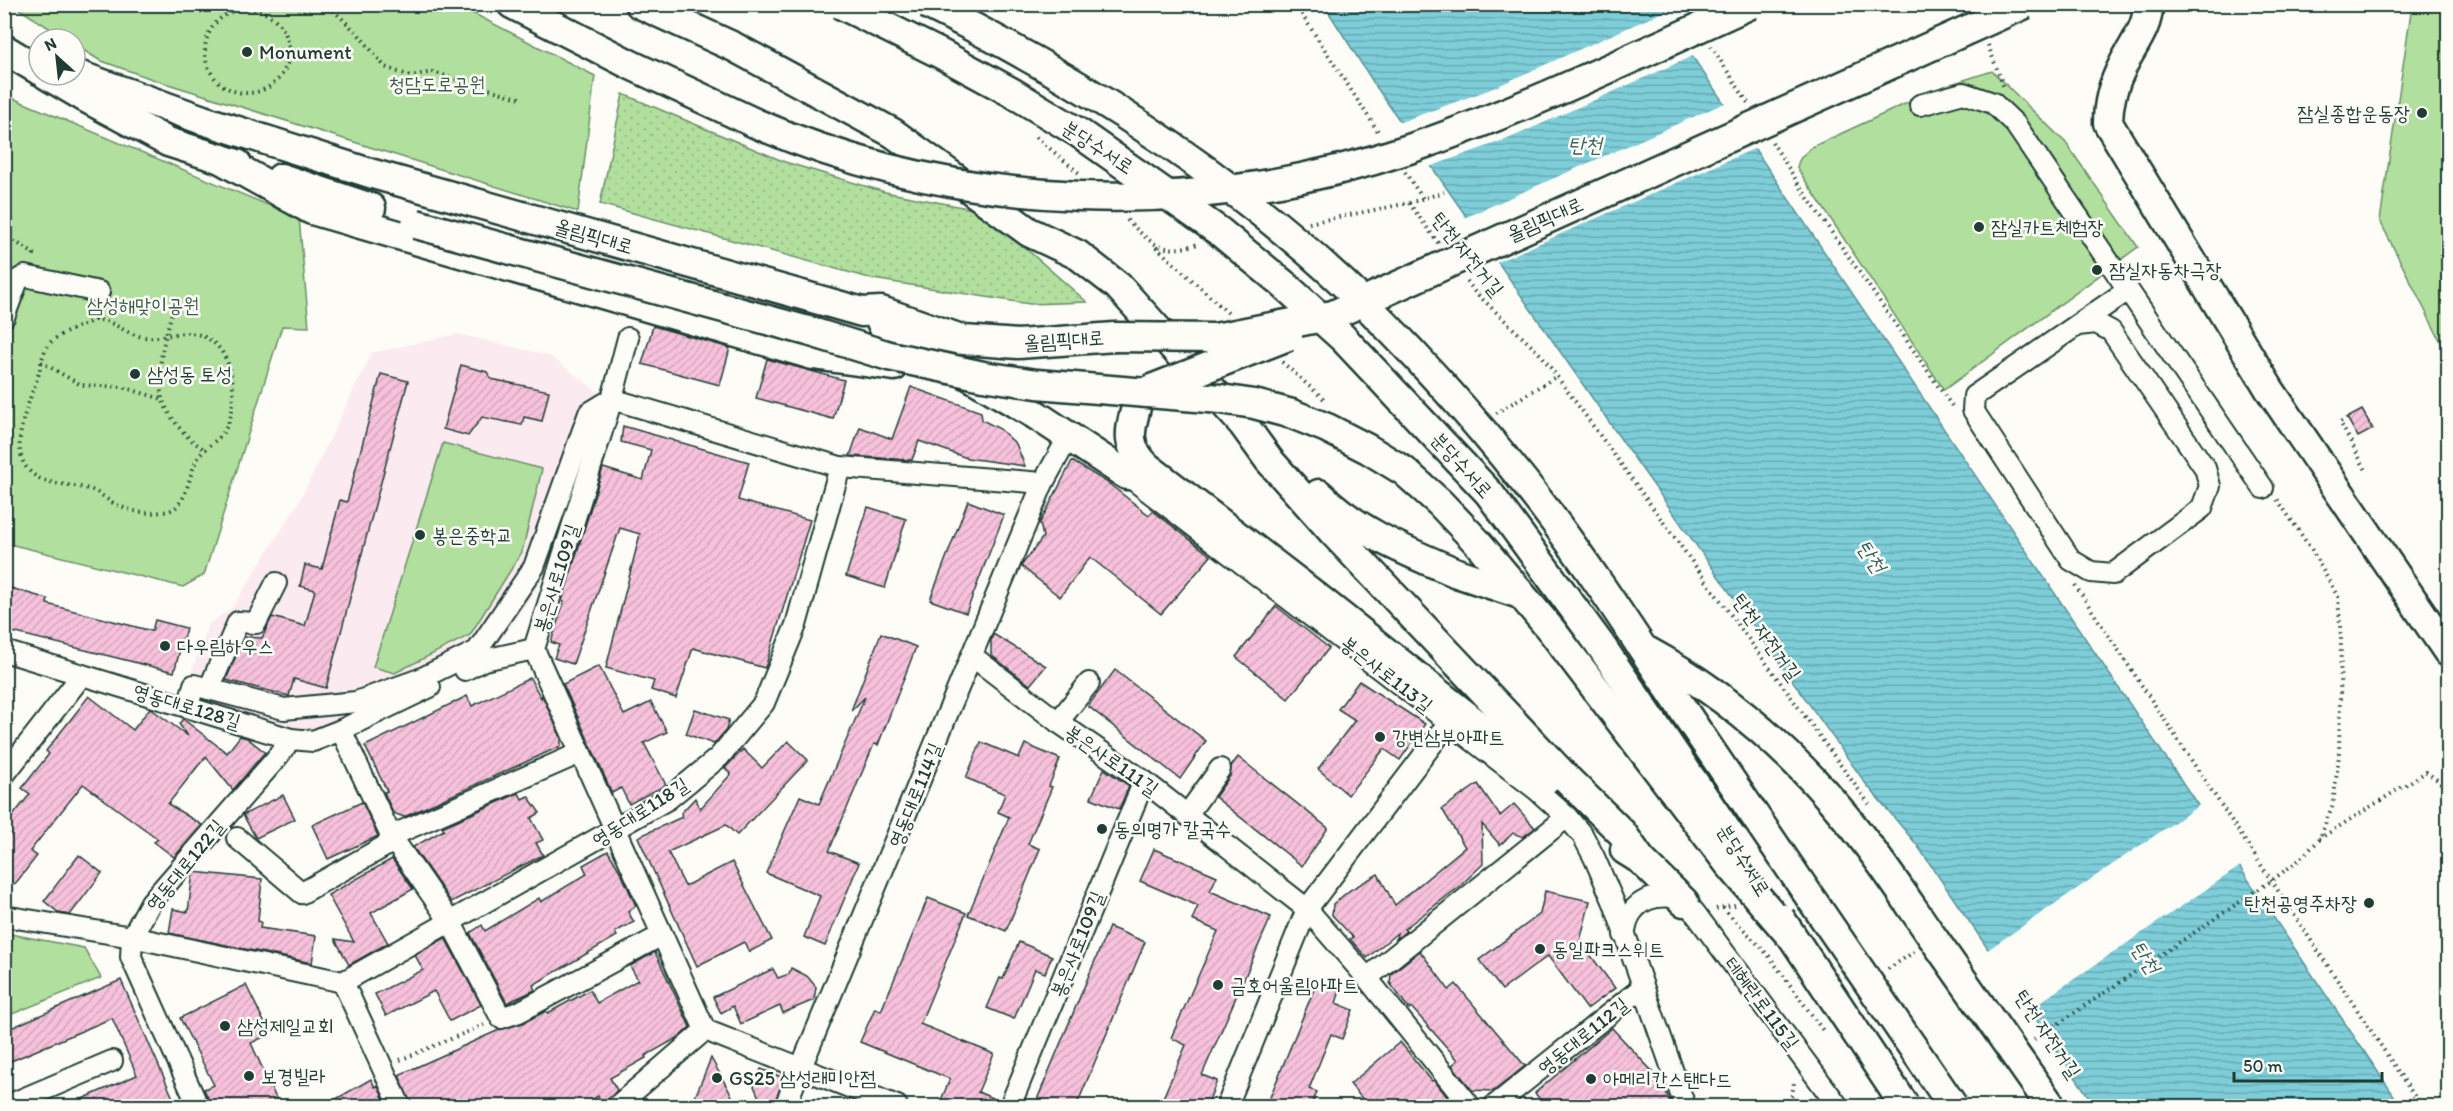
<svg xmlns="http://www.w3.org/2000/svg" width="2453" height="1111" font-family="Itim,'Poor Story',sans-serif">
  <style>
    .built { fill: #fbeaef }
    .grass { fill: url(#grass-dots); stroke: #688e68; stroke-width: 1.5 }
    .green { fill: #b1df9d; stroke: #688e68; stroke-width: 1.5 }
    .water { fill: url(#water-rules); stroke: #589497; stroke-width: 1.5 }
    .pier { fill: #fdfcf7 }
    .building { fill: url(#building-hatch); stroke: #1f3d34; stroke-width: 1.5 }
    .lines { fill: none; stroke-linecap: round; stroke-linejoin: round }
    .minor-casing { stroke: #1f3d34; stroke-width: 24 }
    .highway-casing { stroke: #1f3d34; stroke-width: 33 }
    .path { stroke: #1f3d34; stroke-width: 4; stroke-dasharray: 1.5 4.5; stroke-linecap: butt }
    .minor { stroke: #fdfcf7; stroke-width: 20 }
    .highway { stroke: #fdfcf7; stroke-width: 28 }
    .highway-bridge-casing { stroke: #1f3d34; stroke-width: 33; stroke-linecap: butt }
    .highway-bridge { stroke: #fdfcf7; stroke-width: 28 }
    .poi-dot { fill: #1f3d34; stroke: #fdfcf7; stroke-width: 2 }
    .labels { text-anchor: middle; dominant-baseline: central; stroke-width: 5; stroke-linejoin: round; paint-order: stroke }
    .poi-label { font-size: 20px; fill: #1f3d34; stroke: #fdfcf7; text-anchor: start }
    .park-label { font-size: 20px; fill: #3c5d49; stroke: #fdfcf7 }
    .street-label { font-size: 20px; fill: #1f3d34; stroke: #fdfcf7 }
    .water-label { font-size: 21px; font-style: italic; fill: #37615d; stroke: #fdfcf7 }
  </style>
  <defs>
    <pattern id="grass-dots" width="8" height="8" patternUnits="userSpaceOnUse" patternTransform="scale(1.5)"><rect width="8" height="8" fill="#b1df9d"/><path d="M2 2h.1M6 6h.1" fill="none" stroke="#98c088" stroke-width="1.8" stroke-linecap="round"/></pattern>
    <pattern id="water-rules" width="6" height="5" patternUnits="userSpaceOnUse" patternTransform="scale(1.5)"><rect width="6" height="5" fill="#7eced9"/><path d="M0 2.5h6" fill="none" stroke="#67a8b1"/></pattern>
    <pattern id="building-hatch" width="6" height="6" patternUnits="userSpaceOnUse" patternTransform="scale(1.5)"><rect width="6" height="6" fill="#f7c1db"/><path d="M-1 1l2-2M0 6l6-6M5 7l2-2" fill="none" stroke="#d3a7bd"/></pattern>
  </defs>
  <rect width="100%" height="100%" fill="#fdfcf7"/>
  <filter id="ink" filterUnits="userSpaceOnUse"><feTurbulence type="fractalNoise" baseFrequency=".0167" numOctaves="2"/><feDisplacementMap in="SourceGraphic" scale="12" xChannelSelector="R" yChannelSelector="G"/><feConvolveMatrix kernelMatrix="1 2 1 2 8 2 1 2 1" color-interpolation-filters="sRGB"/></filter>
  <g filter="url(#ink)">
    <polygon class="built" points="458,334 550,356 606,398 551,567 491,655 342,729 297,732 184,693 209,624 233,607 299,502 372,353"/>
    <polygon class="grass" points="623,94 785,162 885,192 983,211 1087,302 1030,304 873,279 600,204"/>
    <g class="green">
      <polygon points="13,5 457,5 595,76 578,212 152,79 99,60 75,45 75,39 66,39"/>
      <polygon points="2412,5 2448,5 2448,356 2380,221"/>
      <path d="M1992,71L2066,143L2138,247L1944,390L1797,168C1798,158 1804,154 1812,147L1942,87Z"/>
      <polygon points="5,95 299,218 309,327 282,326 204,575 183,587 5,543"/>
      <polygon points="443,443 542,469 522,552 470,635 395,673 373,667"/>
      <polygon points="5,933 84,948 101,978 5,1017"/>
    </g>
    <polygon class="water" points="1324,5 1666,5 1669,9 1663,13 2401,1106 2095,1106 1917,845 1866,784 1627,448 1377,88"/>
    <g class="pier">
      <polygon points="1672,8 1668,13 1695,55 1510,138 1429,167 1398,123 1491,89"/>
      <polygon points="1727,102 1758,147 1495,263 1464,218"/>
      <polygon points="2201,804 2242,865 2027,1011 1986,951"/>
    </g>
    <g class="building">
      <polygon points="653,326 730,348 720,385 642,364"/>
      <polygon points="767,359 844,380 833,419 756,398"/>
      <polygon points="461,365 487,372 491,379 549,391 542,421 524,417 522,425 482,417 468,436 443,429"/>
      <polygon points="381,374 408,381 326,688 294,679 289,696 226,680 244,637 262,638 272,617 305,626 315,590 300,586 305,565 322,569 340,500 347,502"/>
      <polygon points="911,387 981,412 982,420 1000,429 1016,444 1025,466 967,458 919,441 912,460 850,456 860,427 892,439"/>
      <polygon points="2362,410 2373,429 2358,437 2347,418"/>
      <polygon points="623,426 749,462 738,500 810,520 765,668 693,648 676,698 651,690 654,681 606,668 640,534 620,528 573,664 554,658 559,645 551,642 564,602 562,601 603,468 643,480 651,450 621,442"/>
      <polygon points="1072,461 1108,483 1149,515 1153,511 1211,556 1161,614 1090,557 1060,597 1021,566 1043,537 1040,523"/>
      <polygon points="968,501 1004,515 966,613 930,600"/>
      <polygon points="868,507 906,519 885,588 846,576"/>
      <polygon points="4,586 48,599 47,604 152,631 155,620 186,628 174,672 4,630"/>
      <polygon points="1276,606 1329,648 1288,699 1236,657"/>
      <polygon points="881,633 916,647 878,745 874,744 829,851 859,863 825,946 804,937 820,896 766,873 800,796 819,804 865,697 851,711"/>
      <polygon points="993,634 1046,666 1030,685 991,655 991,641"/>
      <polygon points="599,666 624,715 651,702 667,732 644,743 666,785 629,804 621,788 612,793 563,684"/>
      <polygon points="1115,670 1206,741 1180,779 1088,706"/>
      <polygon points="530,678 541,698 542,695 561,738 561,746 404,817 393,813 384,792 387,791 365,746 467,696 472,706"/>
      <polygon points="1359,681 1425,724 1400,760 1384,749 1348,795 1318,769 1355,720 1338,709"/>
      <polygon points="89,696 133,730 150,708 188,736 179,724 183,719 227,753 240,736 247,738 265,752 233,790 206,757 198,766 168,804 202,825 174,857 154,842 158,839 83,784 30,851 37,856 15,884 4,876 4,827 30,794 22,788 49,754 46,751"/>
      <polygon points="695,709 729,720 726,730 714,744 686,734"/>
      <polygon points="788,741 808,760 737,835 726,825 668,852 685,886 732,862 772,940 749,952 744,942 697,966 638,837 682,817 681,813 695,798 700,809 731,774 725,768 743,749 762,768"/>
      <polygon points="981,742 1019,758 1025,744 1060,759 1049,786 1052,787 1028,844 1040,849 1006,931 968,915 1009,817 998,812 1005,794 966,778"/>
      <polygon points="1238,757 1328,828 1302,866 1215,797 1230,776 1231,766"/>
      <polygon points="1104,769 1129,786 1119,809 1091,798"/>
      <polygon points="1478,784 1500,816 1514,804 1535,828 1523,837 1513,833 1500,845 1482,824 1483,864 1459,887 1404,929 1406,931 1396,939 1397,933 1367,958 1350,939 1353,937 1332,915 1333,904 1350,890 1378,874 1395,905 1465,847 1442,809"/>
      <polygon points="519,793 522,799 528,796 540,813 531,818 543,840 536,843 543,855 451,902 413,847 444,830 442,827"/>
      <polygon points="283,795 295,819 256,838 243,815"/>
      <polygon points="362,802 378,836 328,859 312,825"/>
      <polygon points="1154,849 1217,876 1210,891 1271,917 1202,1075 1217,1081 1206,1107 1159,1107 1186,1045 1171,1038 1218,931 1192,920 1198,906 1140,881"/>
      <polygon points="608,851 621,873 636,906 628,912 634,922 615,932 617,936 533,985 535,990 507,1003 470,933 482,925 485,931 539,898 541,902 587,874 583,865"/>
      <polygon points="79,855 102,873 70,915 59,913 44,901"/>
      <polygon points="392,859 413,889 371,913 388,943 349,965 335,939 354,942 328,895"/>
      <polygon points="193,872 262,879 258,921 261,922 260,928 316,936 312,963 169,933 173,909 188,912"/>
      <polygon points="1545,891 1590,901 1580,941 1615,988 1587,1009 1548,956 1502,990 1479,960 1540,914"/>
      <polygon points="928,898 966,913 920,1024 994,1054 978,1092 999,1101 998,1107 938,1107 950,1079 860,1042 875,1008 881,1011"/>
      <polygon points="1109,927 1145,942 1076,1107 1034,1107"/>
      <polygon points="445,938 481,1005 450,1021 434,991 386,1016 375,994 423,970 415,955"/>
      <polygon points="1019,942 1052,956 1045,973 1035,969 1014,1019 987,1008 1000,978 1003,979"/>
      <polygon points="1420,951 1449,990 1456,984 1525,1066 1494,1091 1472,1090 1452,1065 1458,1060 1411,1007 1409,1009 1390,983 1391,974"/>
      <polygon points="655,952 690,1027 679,1037 645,1056 646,1058 610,1078 617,1090 606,1103 603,1104 598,1096 581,1107 412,1107 399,1075 499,1030 523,1023 546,1011 548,1013 590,990 597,1003 638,980 630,966"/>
      <polygon points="791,968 807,976 816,987 814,1000 783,1013 780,1006 741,1024 733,1006 721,1013 713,997 773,969 778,978 789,974"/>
      <polygon points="121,980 177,1107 64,1107 137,1075 112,1018 4,1064 4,1031"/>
      <polygon points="1317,982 1340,991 1336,1003 1353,1010 1342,1039 1331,1034 1309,1089 1317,1092 1311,1107 1266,1107"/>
      <polygon points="246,985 270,1034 251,1043 280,1107 212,1107 204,1089 214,1085 180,1018"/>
      <polygon points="1612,1028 1664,1084 1671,1107 1545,1107 1535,1093"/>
      <polygon points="1400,1042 1432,1081 1434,1080 1455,1107 1369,1107 1350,1084"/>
      <polygon points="711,1058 738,1107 691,1107"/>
      <polygon points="761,1069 784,1078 773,1107 763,1107 754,1086"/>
      <polygon points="371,1079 375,1087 378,1086 387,1107 322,1107"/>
    </g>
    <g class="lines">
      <defs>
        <g id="minor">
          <polyline points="1920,105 1963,93 1993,103 2015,124 2263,488"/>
          <polyline points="4,317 18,280 25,276 99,292"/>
          <polyline points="2078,325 2096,323 2111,331 2205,468 2210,486 2202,508 2113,574 2091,572 2071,560 1973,410 1974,396 2128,290"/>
          <polyline points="628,338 612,399 534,649 705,1030 897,1106"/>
          <polyline points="1127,475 1537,790 1567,817 1583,836 1594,857 1614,903 1685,1106"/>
          <polyline points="4,651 291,739 313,741 341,730 430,687"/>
          <polyline points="972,656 1058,722 1144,781 1307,909 1367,978 1470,1106"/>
          <polyline points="465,670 484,660 534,649"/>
          <polyline points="209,689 238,622 256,623 276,583"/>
          <polyline points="188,706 194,685 284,709 356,702 420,679 477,651 534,567 589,413 612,399 840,467 1043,483"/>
          <polyline points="1058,722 1089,683"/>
          <polyline points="341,730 391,836 451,923 501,1018 519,1012 662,935"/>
          <polyline points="4,775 82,675"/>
          <polyline points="1187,815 1220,769"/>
          <polyline points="237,838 302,893 387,845 391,836 580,753"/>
          <polyline points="4,916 132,937 343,982 668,799 719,757 764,703 796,625 840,467"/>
          <path d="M1624,935C1626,928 1627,918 1632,912C1643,896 1668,892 1685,902C1688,905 1692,909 1695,913L1838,1106"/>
          <polyline points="1367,978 1567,817"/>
          <polyline points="343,982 400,1106"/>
          <polyline points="6,1106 112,1061"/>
          <polyline points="198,1106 131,957 132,937 151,902 275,760 291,739"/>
          <polyline points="617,1106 705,1030"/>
          <polyline points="785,1106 1043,483 1069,436"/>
          <polyline points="1010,1106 1144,781"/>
          <polyline points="1227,1106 1307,909 1449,722"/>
          <polyline points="1494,1106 1643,987"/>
        </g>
        <g id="highway">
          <polyline points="512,4 631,65 755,123"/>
          <polyline points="640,4 734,47 893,133 1029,232 1078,255 1118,286 1243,424 1269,460 1333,532 1565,777 1622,833 1641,860"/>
          <path d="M2148,4C2149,27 2132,46 2123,65C2113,84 2108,102 2108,123L2270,390L2448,652"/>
          <polyline points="4,49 39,70"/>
          <polyline points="75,74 203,120 373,174 862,312 881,311 964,340 1018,344 1115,337"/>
          <polyline points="47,75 86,98 168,142 237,164"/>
          <polyline points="219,158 312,210 813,355 894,366"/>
          <polyline points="281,178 371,208"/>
          <polyline points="882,324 1036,415 1127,475"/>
          <path d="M1139,394C1133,425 1121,441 1146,466L1309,591L1546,779"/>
          <path d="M1319,494C1357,532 1408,552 1457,573"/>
          <polyline points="1625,850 1641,860 1684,902"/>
        </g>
      </defs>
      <use href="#minor" class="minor-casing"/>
      <use href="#highway" class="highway-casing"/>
      <g class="path">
        <polyline points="323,4 330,7 359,35 385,67 410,76 433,72 522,99"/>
        <polyline points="1295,4 1379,133"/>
        <circle cx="247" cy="51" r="42"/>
        <polyline points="265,13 271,4"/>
        <polyline points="1988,45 2004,88"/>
        <polyline points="1711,46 1748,103"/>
        <polyline points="1036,137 1079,173"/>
        <polyline points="1772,142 1803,191 1954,409"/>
        <polyline points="1405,172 1423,199"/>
        <polyline points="1409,203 1439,244"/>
        <path d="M1127,220C1153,245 1161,255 1198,244"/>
        <polyline points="1309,223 1409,203 1444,192"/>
        <polyline points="4,234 34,254 32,258"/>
        <polyline points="1156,247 1228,313"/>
        <polyline points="1467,281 1474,291 1542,356 1869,804"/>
        <path d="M94,320C111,318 126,335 144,337C169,340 190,323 214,343C236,362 238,405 226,428C220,440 205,447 198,458C188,473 188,507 168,511C150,515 131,512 115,504C107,500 100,493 92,490C76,485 59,485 43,480C0,462 28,407 38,376C42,364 41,354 50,343C59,333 81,327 94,320L96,310"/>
        <path d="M41,362L81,385L122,387L162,399C173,423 183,435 205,450"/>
        <polyline points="1282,362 1326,401"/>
        <path d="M162,398C154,365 169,326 177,294"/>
        <polyline points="1496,413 1557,376"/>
        <polyline points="2347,418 2340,422 2367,472"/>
        <polyline points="2075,585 2421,1106"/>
        <polyline points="2319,839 2426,772 2440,782 2448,793"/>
        <polyline points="1723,908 1769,956 1824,1032"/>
        <polyline points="1716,909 1735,905"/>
        <polyline points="1888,969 1914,952"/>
        <polyline points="2034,1040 2271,881 2299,860 2319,840 2333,804 2339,755 2341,638 2338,597 2311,549 2277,499"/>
        <polyline points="400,1060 484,1025"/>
        <polyline points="1784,1106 1792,1095 1794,1083"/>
      </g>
      <use href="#minor" class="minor"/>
      <use href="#highway" class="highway"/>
      <defs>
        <g id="highway-bridge">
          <polyline points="840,4 941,54 1013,93 1079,133 1220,232 1282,283 1343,338 1489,493 1599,643 1731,837"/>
          <path d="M927,4C1088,83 1241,182 1369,308C1432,371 1492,439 1546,510C1600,581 1648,658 1698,732C1782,857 1868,982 1953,1106"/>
          <path d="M755,123C960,212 1198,220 1409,149C1526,109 1638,55 1751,4"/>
          <polyline points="416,224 808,331 889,356 983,376 1037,384 1221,399 1254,404 1292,414 1327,428 1368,449 1404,471 1440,503 1478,543 1552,631 1729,864 1789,934"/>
          <polyline points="1115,337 1215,338 1333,315 2025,4"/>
          <polyline points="1149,390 1288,336"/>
          <polyline points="1457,573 1520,594"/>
          <path d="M1647,651C1726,694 1791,750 1848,820C1878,856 1904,896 1931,935C1971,992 2011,1049 2051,1106"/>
          <polyline points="1780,918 1905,1106"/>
        </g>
      </defs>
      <use href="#highway-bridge" class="highway-bridge-casing"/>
      <use href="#highway-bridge" class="highway-bridge"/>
    </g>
  </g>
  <g class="poi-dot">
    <circle cx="247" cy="52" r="6"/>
    <circle cx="2422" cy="113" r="6"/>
    <circle cx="1979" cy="227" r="6"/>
    <circle cx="2097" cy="270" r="6"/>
    <circle cx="135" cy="374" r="6"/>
    <circle cx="420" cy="535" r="6"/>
    <circle cx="165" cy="646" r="6"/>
    <circle cx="1380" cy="737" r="6"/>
    <circle cx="1102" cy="829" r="6"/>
    <circle cx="2369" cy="903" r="6"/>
    <circle cx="1540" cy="949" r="6"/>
    <circle cx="1218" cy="985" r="6"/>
    <circle cx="225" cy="1026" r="6"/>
    <circle cx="249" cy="1076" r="6"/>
    <circle cx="717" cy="1078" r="6"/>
    <circle cx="1591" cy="1079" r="6"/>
  </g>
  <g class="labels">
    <g class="poi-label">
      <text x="259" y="52">Monument</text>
      <text x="2410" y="113" text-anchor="end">잠실종합운동장</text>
      <text x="1991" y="227">잠실카트체험장</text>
      <text x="2109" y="270">잠실자동차극장</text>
      <text x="147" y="374">삼성동 토성</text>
      <text x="432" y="535">봉은중학교</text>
      <text x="177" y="646">다우림하우스</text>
      <text x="1392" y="737">강변삼부아파트</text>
      <text x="1114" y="829">동의명가 칼국수</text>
      <text x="2357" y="903" text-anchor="end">탄천공영주차장</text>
      <text x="1552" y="949">동일파크스위트</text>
      <text x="1230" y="985">금호어울림아파트</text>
      <text x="237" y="1026">삼성제일교회</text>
      <text x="261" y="1076">보경빌라</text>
      <text x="729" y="1078">GS25 삼성래미안점</text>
      <text x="1603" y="1079">아메리칸스탠다드</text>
    </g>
    <g class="park-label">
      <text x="437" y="84">청담도로공원</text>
      <text x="143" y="305">삼성해맞이공원</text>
    </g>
    <g class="street-label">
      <text transform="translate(1098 147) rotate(33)">분당수서로</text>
      <text transform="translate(1545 219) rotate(-24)">올림픽대로</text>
      <text transform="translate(594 236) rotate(16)">올림픽대로</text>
      <text transform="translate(1468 254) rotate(51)">탄천 자전거길</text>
      <text transform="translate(1064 340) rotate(-4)">올림픽대로</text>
      <text transform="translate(1462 465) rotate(48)">분당수서로</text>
      <text transform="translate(556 578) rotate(-73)">봉은사로109길</text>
      <text transform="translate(1767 637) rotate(54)">탄천 자전거길</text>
      <text transform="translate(1387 674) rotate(38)">봉은사로113길</text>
      <text transform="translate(187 706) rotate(17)">영동대로128길</text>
      <text transform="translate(1112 760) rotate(35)">봉은사로111길</text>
      <text transform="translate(915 795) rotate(-68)">영동대로114길</text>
      <text transform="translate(640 812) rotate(-33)">영동대로118길</text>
      <text transform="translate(1744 860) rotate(58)">분당수서로</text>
      <text transform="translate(185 865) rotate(-51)">영동대로122길</text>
      <text transform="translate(1077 944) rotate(-68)">봉은사로109길</text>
      <text transform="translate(1762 1003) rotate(53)">테헤란로115길</text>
      <text transform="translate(2048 1034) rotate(56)">탄천 자전거길</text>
      <text transform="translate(1583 1036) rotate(-39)">영동대로112길</text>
    </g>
    <g class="water-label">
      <text x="1585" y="144">탄천</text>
      <text transform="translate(1872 556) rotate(56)">탄천</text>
      <text transform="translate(2146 957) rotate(56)">탄천</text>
    </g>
  </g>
  <rect width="2453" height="1111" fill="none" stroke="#fdfcf7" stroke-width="24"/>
  <rect x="12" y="12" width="2429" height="1087" fill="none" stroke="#1f3d34" stroke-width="2" filter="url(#ink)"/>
  <g transform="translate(57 57) rotate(333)"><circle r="28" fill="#fdfcf7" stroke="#a4b0a9" stroke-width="1.5"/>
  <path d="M0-4.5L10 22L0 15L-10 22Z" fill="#1f3d34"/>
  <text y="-9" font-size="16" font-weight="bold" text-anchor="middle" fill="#1f3d34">N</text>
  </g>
  <path d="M2234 1072v9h148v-9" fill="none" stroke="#1f3d34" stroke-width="3"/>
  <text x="2243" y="1072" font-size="18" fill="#1f3d34" stroke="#fdfcf7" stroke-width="4.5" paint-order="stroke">50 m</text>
</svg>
